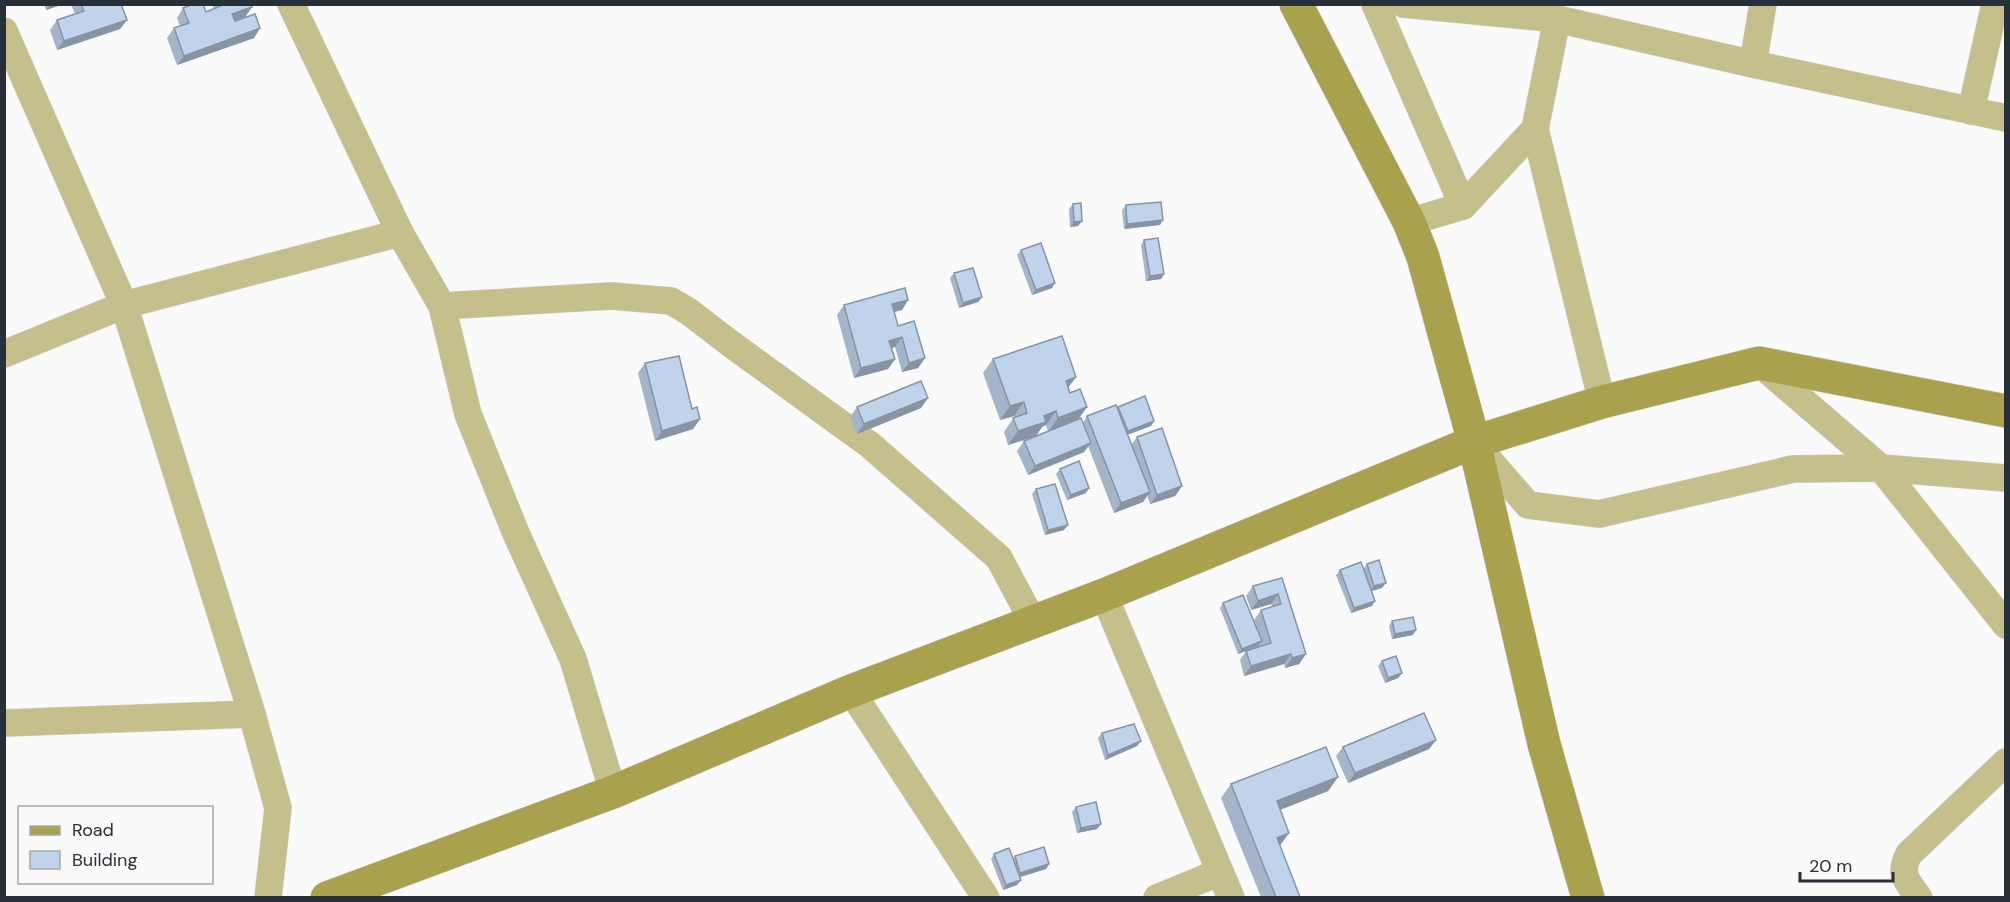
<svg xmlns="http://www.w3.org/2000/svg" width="2010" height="902" font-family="'DM Sans',sans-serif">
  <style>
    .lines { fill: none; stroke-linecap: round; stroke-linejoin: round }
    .street-casing { stroke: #d4d5d7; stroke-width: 28 }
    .secondary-casing { stroke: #d4d5d7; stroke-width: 34 }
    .street { stroke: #c4bf8b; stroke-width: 27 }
    .secondary { stroke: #aaa14e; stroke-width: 33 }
    .wall { fill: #a4b5ca }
    .shaded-wall { fill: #8694a4 }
    .building { fill: #bfd3eb; stroke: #8694a4; stroke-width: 1.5 }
  </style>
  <rect width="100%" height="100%" fill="#fafafa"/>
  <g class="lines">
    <defs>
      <g id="street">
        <polyline points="291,4 400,233 442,306 468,414 515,531 573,659 613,792"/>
        <polyline points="1375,4 1463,206"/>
        <polyline points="1403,4 1557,19 1753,64 2006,118"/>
        <polyline points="1557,19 1535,129 1602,402"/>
        <polyline points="4,31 124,305 252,714 278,808 268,898"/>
        <polyline points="1753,64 1763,4"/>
        <polyline points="1971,111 1995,4"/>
        <polyline points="1409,222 1463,206 1535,129"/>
        <polyline points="442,306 611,296 671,301 688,311 731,344 870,445 999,558 1033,622"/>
        <polyline points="4,354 124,305 400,233"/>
        <polyline points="1759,363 1881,468 2006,625"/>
        <polyline points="1474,443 1528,505 1599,514 1793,469 1881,468 2006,478"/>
        <polyline points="1104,595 1231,898"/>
        <polyline points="851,691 986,898"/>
        <polyline points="4,723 252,714"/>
        <polyline points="1157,898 1220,872"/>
        <path d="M1919,898C1907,881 1898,874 1909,854L2006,762"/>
      </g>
      <g id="secondary">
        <polyline points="1296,4 1409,222 1423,257 1474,442 1544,744 1588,898"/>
        <polyline points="327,898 613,792 851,691 1104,595 1474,442 1602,402 1759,363 2006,411"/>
      </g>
    </defs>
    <use href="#street" class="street-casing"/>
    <use href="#secondary" class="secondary-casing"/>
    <use href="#street" class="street"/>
    <use href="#secondary" class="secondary"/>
  </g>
  <g class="wall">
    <polygon points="44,4 64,4 46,10"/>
    <polygon points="71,4 121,4 127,20 120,29 57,50 50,30 57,20 75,14"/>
    <polygon points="212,4 251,4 252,7 245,17 235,21 260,28 254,38 177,65 167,38 174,28 180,26 177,18 183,8 206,12 214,9"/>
    <polygon points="1073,204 1082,221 1078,226 1070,227 1069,209"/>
    <polygon points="1126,205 1160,225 1124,229 1122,210"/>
    <polygon points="1144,240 1164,274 1161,279 1146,281 1141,245"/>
    <polygon points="1021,250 1052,288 1032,295 1017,255"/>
    <polygon points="954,273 982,297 978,302 959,308 950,278"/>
    <polygon points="908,300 902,310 894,312 898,326 925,358 918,368 902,372 895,347 892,348 895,359 888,369 854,378 837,315 844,305"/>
    <polygon points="993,359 1068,388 1070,393 1087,407 1078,419 1083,423 1087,416 1117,408 1118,407 1154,421 1151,426 1127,435 1131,445 1137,437 1182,486 1175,496 1150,504 1147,495 1143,502 1114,513 1088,446 1084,452 1028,475 1017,451 1024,441 1048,431 1046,425 1042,427 1036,436 1008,445 1004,432 1014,417 1014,416 1000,420 983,373"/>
    <polygon points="645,363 692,409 700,419 693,429 655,441 638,373"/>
    <polygon points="857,407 921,408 857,434 850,417"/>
    <polygon points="1060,469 1086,493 1067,500 1056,474"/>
    <polygon points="1036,489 1064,530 1045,535 1032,494"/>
    <polygon points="1367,564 1382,588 1372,591 1372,606 1351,613 1336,575 1340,570 1363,569"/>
    <polygon points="1282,578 1306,654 1299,664 1285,668 1284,664 1244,676 1240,660 1246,651 1238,654 1220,608 1223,603 1256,626 1254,620 1261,610 1272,607 1271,604 1251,610 1246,596 1253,586"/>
    <polygon points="1392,621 1413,635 1392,639 1389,626"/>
    <polygon points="1382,661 1402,673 1398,678 1385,683 1378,666"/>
    <polygon points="1102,733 1137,746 1105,760 1098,738"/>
    <polygon points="1436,740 1429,749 1348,783 1336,756 1343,747"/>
    <polygon points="1338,777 1328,791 1280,810 1280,846 1300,897 1261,897 1221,798 1231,784"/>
    <polygon points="1076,807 1097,829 1077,833 1072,812"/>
    <polygon points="994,854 1013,858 1015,856 1049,864 1046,869 1020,877 1017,885 1003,890 991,859"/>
  </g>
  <g class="shaded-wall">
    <polygon points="50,4 64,4 46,10"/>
    <polygon points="252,7 245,17 226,24 232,14"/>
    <polygon points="127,20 120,29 57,50 64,41"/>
    <polygon points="260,28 254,38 177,65 184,56"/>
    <polygon points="1163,220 1160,225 1124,229 1127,224"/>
    <polygon points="1082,221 1078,226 1070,227 1074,222"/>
    <polygon points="1164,274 1161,279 1146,281 1150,276"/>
    <polygon points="1055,283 1052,288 1032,295 1036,290"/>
    <polygon points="982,297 978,302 959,308 963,303"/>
    <polygon points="908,300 902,310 885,314 892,304"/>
    <polygon points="902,337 895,347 883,350 889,341"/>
    <polygon points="925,358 918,368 902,372 909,363"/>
    <polygon points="895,359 888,369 854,378 861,368"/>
    <polygon points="1076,377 1066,391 1066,381"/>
    <polygon points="928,398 921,408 857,434 864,424"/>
    <polygon points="1024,402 1014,416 1000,420 1010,406"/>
    <polygon points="1087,407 1077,421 1048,432 1058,418"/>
    <polygon points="1056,411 1046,425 1042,427 1036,436 1008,445 1018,431 1044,416"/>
    <polygon points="700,419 693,429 655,441 662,431"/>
    <polygon points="1154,421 1151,426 1124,436 1128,431"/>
    <polygon points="1091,443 1084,452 1028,475 1035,466"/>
    <polygon points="1182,486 1175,496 1150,504 1157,495"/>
    <polygon points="1089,488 1086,493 1067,500 1071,495"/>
    <polygon points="1150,492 1143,502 1114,513 1121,503"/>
    <polygon points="1068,525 1064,530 1045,535 1048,530"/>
    <polygon points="1386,583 1382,588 1371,591 1374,586"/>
    <polygon points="1278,594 1271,604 1251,610 1258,601"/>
    <polygon points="1375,601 1372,606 1351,613 1354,608"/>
    <polygon points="1416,630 1413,635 1392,639 1395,634"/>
    <polygon points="1262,641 1258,646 1238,654 1242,649"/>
    <polygon points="1291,654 1284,664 1244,676 1251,666"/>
    <polygon points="1306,654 1299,664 1285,668 1292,658"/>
    <polygon points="1402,673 1398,678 1385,683 1388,678"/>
    <polygon points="1436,740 1429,749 1348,783 1355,773"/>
    <polygon points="1141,741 1137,746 1105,760 1108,755"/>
    <polygon points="1338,777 1328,791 1267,815 1277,801"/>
    <polygon points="1101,824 1097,829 1077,833 1081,828"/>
    <polygon points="1289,833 1279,847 1277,838"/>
    <polygon points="1049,864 1046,869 1017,878 1020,873"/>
    <polygon points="1021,880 1017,885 1003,890 1006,885"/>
  </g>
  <g class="building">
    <polygon points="81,4 121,4 127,20 64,41 57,20 84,11"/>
    <polygon points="194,4 203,4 206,12 223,5 223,4 251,4 252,7 232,14 235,21 255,14 260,28 184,56 174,28 189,23 183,8"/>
    <polygon points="1161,202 1163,220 1127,224 1126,205"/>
    <polygon points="1081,203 1082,221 1074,222 1073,204"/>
    <polygon points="1158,238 1164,274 1150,276 1144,240"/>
    <polygon points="1041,243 1055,283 1036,290 1021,250"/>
    <polygon points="973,268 982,297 963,303 954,273"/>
    <polygon points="905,288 908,300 892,304 898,326 914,321 925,358 909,363 902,337 889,341 895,359 861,368 844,305"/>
    <polygon points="1062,336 1076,377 1066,381 1070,393 1080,389 1087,407 1058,418 1056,411 1044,416 1046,422 1018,431 1013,418 1027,413 1024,402 1010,406 993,359"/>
    <polygon points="679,356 692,409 697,407 700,419 662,431 645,363"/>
    <polygon points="921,381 928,398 864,424 857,407"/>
    <polygon points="1145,396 1154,421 1128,431 1118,407"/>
    <polygon points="1116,405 1150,492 1121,503 1087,416"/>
    <polygon points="1081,418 1091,443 1035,466 1024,441"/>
    <polygon points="1162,428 1182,486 1157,495 1137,437"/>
    <polygon points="1079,461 1089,488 1071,495 1060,469"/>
    <polygon points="1055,484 1068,525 1048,530 1036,489"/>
    <polygon points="1379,560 1386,583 1374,586 1367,564"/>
    <polygon points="1361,562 1375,601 1354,608 1340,570"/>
    <polygon points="1282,578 1306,654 1292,658 1291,654 1251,666 1246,651 1271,643 1261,610 1281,604 1278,594 1258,601 1253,586"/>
    <polygon points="1243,595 1262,641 1242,649 1223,603"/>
    <polygon points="1413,617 1416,630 1395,634 1392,621"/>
    <polygon points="1396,656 1402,673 1388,678 1382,661"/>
    <polygon points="1424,713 1436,740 1355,773 1343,747"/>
    <polygon points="1134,724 1141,741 1108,755 1102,733"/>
    <polygon points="1326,747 1338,777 1277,801 1289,833 1277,838 1300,897 1276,897 1231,784"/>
    <polygon points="1096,802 1101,824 1081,828 1076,807"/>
    <polygon points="1044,847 1049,864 1020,873 1015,856"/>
    <polygon points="1009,848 1021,880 1006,885 994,854"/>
  </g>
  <rect width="2010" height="902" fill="none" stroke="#272f38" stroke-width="12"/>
  <rect x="18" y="806" width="195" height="78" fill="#fafafa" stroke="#a6a9ac" stroke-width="1.5"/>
  <rect x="30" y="826" width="30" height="9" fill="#aaa14e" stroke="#a6a9ac" stroke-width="1.5"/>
  <text x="72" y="836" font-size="18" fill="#272f38">Road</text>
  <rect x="30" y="851" width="30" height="18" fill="#bfd3eb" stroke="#a6a9ac" stroke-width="1.5"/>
  <text x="72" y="866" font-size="18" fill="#272f38">Building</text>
  <path d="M1800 872v9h93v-9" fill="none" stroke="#272f38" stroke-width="3"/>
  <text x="1809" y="872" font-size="18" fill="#272f38" stroke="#fafafa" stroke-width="4.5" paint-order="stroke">20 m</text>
</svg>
